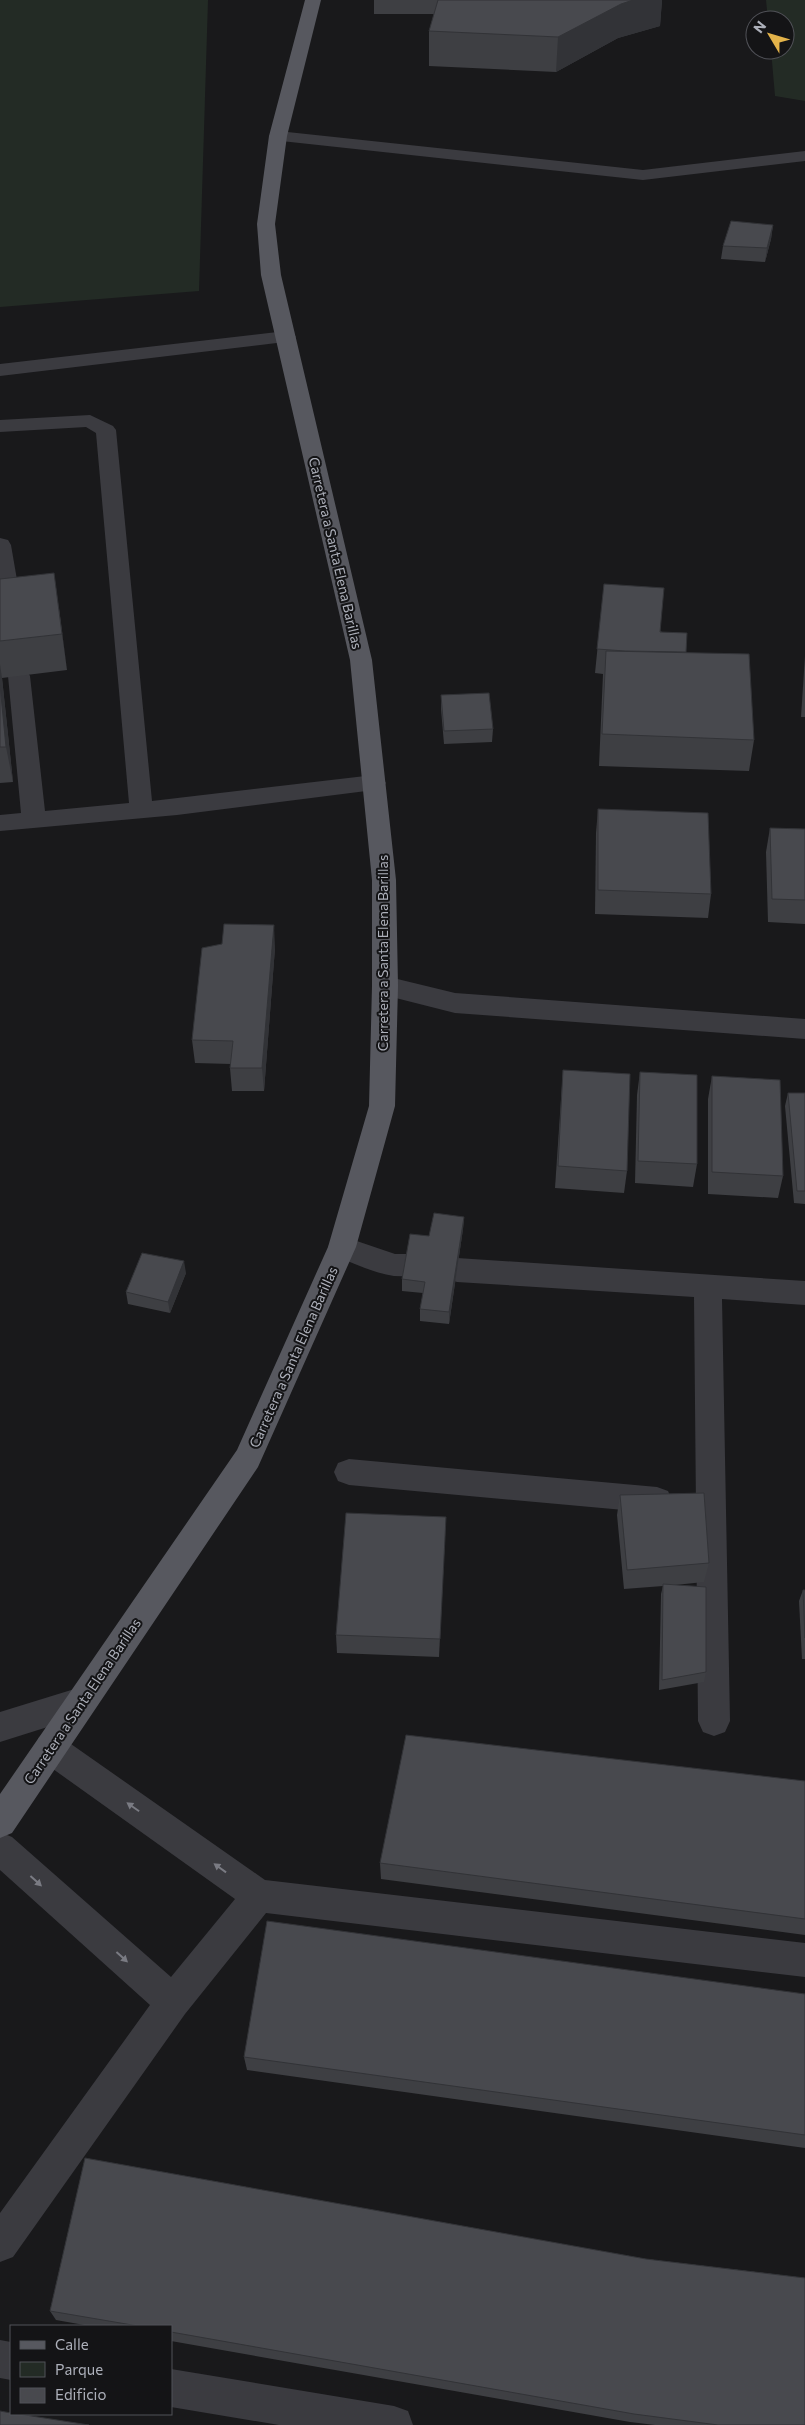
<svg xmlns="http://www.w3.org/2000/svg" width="805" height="2425" font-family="Commissioner,sans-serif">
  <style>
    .green { fill: #232b25 }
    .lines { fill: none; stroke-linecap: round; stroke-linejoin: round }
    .minor { fill: #3b3b40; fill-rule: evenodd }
    .major { fill: #57585f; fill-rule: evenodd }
    .wall { fill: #3e3f43 }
    .shaded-wall { fill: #323337 }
    .building { fill: #48494e; stroke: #323337 }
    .oneway { fill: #7a7b83 }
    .labels { text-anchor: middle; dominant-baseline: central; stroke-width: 4; stroke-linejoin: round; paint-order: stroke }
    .street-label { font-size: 14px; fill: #adb0ba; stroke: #141416 }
  </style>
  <rect width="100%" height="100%" fill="#19191b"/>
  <g class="green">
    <polygon points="0,0 208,0 199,291 0,307"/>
    <polygon points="766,0 805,0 805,101 775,96 771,50 785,50 785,20 768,20"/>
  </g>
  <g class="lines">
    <g class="minor">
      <polygon points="278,131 643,170 805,151 805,161 643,180 272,140 269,136 272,132"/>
      <polygon points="286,331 293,333 296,337 293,341 0,376 0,364"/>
      <polygon points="90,415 113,426 116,430 152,801 374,775 382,777 386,783 382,789 177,815 0,831 0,815 21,813 8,676 11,671 19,668 27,671 30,676 45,811 129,803 96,433 86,427 0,432 0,420"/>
      <polygon points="0,538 8,540 11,545 23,615 20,620 12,622 4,620 0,610"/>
      <polygon points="385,976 455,993 805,1019 805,1039 455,1013 376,993 372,986 376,979"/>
      <path d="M342,1236L395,1254H407L417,1258L421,1266L417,1274C390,1283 358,1264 332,1255L328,1247L332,1239Z"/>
      <polygon points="457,1258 805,1281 805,1305 722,1299 730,1721 725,1732 714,1736 703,1732 698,1721 694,1297 457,1282 447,1278 443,1270 447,1262"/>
      <polygon points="349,1459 657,1487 668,1491 672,1500 668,1509 657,1513 349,1485 338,1481 334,1472 338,1463"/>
      <polygon points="81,1687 92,1691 97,1702 92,1713 0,1742 0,1712"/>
      <polygon points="50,1733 61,1737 265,1880 805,1943 805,1977 266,1913 185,2014 13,2257 0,2262 0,2213 150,2005 0,1870 0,1832 12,1837 171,1977 235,1899 39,1759 34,1748 39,1737"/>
      <polygon points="0,2340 11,2342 11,2380 0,2378"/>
      <polygon points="171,2369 394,2406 408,2411 413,2425 279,2425 171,2407"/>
    </g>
    <polygon class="major" points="305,0 321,0 287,136 275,224 281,275 372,660 396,880 398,986 395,1106 356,1247 258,1467 12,1833 0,1838 0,1794 237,1450 328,1247 369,1106 372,986 372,880 350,660 261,275 257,224 269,136"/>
  </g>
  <g class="wall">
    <polygon points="374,0 662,0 660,26 618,38 556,72 429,66 429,31 434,14 374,14"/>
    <polygon points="773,225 771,239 765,262 721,259 723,246"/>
    <polygon points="0,579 59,609 67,670 2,678 13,782 0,783"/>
    <polygon points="604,584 686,652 754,740 749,771 599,766 603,674 595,673"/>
    <polygon points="805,656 805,717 801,717"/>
    <polygon points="441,695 493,729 492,742 444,744 441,709"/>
    <polygon points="598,809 711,894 708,918 595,914 596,833"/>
    <polygon points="770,828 805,829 805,924 768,922 766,852"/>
    <polygon points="275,948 264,1091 232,1091 230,1068 231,1064 195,1063 192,1040"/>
    <polygon points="563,1070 627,1171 624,1193 555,1188"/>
    <polygon points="640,1072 697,1164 693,1187 635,1183 637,1095"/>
    <polygon points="712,1076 783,1176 778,1198 708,1194 708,1099"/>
    <polygon points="788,1093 805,1093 805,1204 794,1203 785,1106"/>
    <polygon points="464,1217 463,1229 449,1324 420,1321 420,1309 423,1293 402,1291 402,1279 429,1236"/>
    <polygon points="186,1273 170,1313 128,1304 126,1292"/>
    <polygon points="620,1495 709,1563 704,1582 675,1585 706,1672 704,1682 659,1690 661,1594 663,1586 624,1589 617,1515"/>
    <polygon points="445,1536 439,1657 337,1653 336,1635"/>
    <polygon points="803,1590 805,1590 805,1659 802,1659 799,1601"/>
    <polygon points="805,1781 805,1935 381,1879 380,1863"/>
    <polygon points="805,1994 805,2148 247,2070 244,2057"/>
    <polygon points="85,2158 646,2259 805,2278 805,2425 655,2425 630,2422 171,2341 171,2326 90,2326 56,2320 50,2311"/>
  </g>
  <g class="shaded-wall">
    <polygon points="633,0 662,0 660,26 618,38 556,72 558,37 621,4"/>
    <polygon points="773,225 771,239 765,262 767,248"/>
    <polygon points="54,573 59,609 67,670 62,634"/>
    <polygon points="0,664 2,678 13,782 6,747 0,685"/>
    <polygon points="274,925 275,948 264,1091 262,1068"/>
    <polygon points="464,1217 463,1229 449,1324 449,1312"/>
    <polygon points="184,1261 186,1273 170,1313 168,1302"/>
  </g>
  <g class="building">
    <polygon points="438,0 633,0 621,4 558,37 429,31"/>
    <polygon points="731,221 773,225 767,248 723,246"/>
    <polygon points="54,573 62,634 0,641 0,579"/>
    <polygon points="604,584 664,588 660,632 687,633 686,652 625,651 597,649"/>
    <polygon points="606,651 749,654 754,740 602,734"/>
    <polygon points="0,685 6,747 0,747"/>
    <polygon points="489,693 493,729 444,731 441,695"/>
    <polygon points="598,809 708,813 711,894 598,890"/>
    <polygon points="770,828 805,829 805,900 772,899"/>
    <polygon points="224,924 274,925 262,1068 230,1068 233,1041 192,1040 202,948 222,944"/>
    <polygon points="563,1070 630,1074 627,1171 558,1166"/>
    <polygon points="640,1072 697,1075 697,1164 638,1161"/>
    <polygon points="712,1076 780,1080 783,1176 712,1172"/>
    <polygon points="788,1093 805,1093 805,1191 797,1191"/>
    <polygon points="434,1213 464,1217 449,1312 420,1309 425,1282 402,1279 410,1234 429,1236"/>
    <polygon points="142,1253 184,1261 168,1302 126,1292"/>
    <polygon points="704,1493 709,1563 627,1570 620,1495"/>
    <polygon points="346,1513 446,1517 440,1639 336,1635"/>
    <polygon points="663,1584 706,1587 706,1672 662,1680"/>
    <polygon points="803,1590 805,1590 805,1638"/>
    <polygon points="406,1735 805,1781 805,1919 380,1863"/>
    <polygon points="267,1921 805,1994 805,2135 244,2057"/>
    <polygon points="85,2158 646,2259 805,2278 805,2425 718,2425 634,2414 171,2332 171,2326 138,2326 50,2311"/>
    <polygon points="0,2411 11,2413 11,2414 19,2414 89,2425 0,2425"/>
  </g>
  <defs><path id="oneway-solid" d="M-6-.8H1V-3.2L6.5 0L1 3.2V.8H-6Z" transform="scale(1.25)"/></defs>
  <g class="oneway">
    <use href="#oneway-solid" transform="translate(133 1807) rotate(-145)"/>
    <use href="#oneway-solid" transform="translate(220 1868) rotate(-144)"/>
    <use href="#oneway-solid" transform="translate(36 1881) rotate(42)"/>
    <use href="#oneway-solid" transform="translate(122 1957) rotate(42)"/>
  </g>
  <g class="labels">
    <g class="street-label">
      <text transform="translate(336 553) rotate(77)">Carretera a Santa Elena Barillas</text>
      <text transform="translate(382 953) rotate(-90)">Carretera a Santa Elena Barillas</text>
      <text transform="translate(293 1357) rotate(-66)">Carretera a Santa Elena Barillas</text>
      <text transform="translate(82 1701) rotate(-56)">Carretera a Santa Elena Barillas</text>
    </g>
  </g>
  <rect x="10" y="2325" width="162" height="90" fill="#141416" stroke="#515258"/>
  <rect x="20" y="2341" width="25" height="8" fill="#57585f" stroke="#515258"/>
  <text x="55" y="2350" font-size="15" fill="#adb0ba">Calle</text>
  <rect x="20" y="2362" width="25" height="15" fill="#232b25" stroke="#515258"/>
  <text x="55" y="2375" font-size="15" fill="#adb0ba">Parque</text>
  <rect x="20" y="2388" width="25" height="15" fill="#48494e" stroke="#515258"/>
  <text x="55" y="2400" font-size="15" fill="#adb0ba">Edificio</text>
  <g transform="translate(770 35) rotate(308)"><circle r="24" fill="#141416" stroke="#515258"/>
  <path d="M0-4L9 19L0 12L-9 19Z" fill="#e3b34a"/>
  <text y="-8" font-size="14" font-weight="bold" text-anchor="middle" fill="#adb0ba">N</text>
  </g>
</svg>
